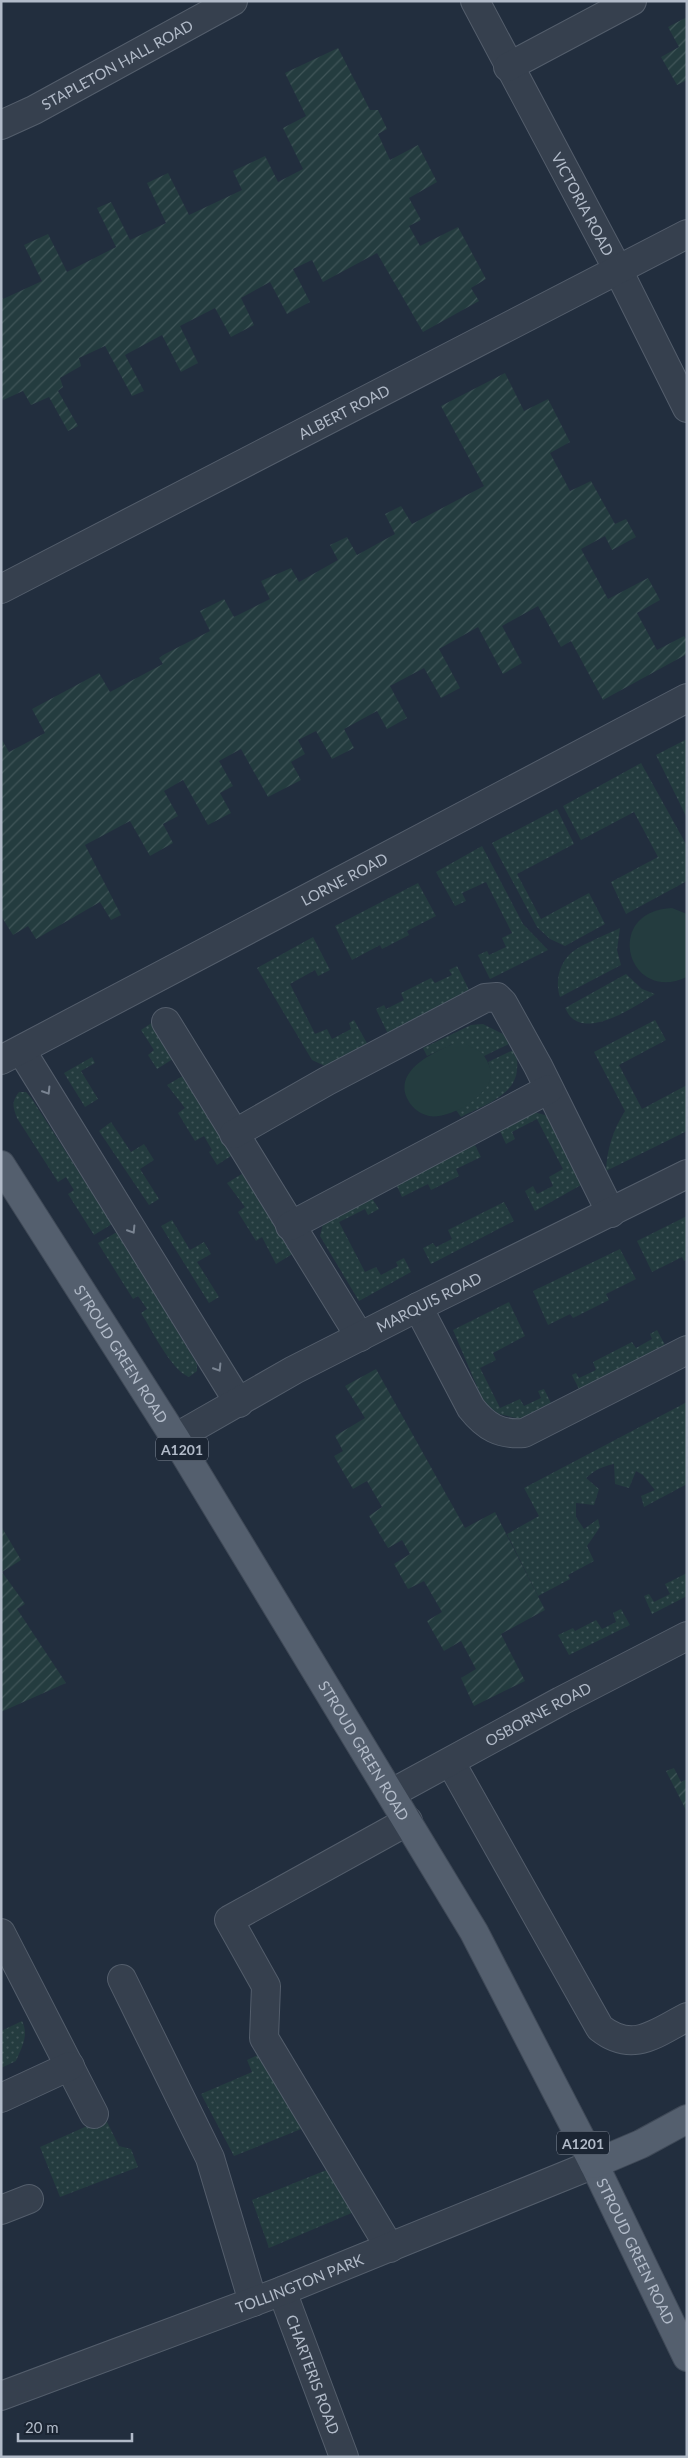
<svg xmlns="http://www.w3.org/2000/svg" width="688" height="2458" font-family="Lato,sans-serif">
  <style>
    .grass { fill: url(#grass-dots) }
    .park { fill: #243c3f }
    .garden { fill: url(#garden-furrows) }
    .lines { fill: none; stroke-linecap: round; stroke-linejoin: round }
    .minor-casing { stroke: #545e6c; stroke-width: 30 }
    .major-casing { stroke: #3f4957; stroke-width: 30 }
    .minor { stroke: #36404e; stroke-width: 28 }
    .major { stroke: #545f6e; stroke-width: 28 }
    .oneway { stroke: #7a8492 }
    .labels { text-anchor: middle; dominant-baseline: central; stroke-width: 4; stroke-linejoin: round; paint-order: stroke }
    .shield { fill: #1b2533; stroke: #858e9c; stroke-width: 1 }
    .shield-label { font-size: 14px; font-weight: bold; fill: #b2bbc9 }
    .street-label { font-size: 15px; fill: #b2bbc9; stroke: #1b2533 }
  </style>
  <defs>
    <pattern id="grass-dots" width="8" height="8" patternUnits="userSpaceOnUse" patternTransform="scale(1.25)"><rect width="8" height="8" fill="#243c3f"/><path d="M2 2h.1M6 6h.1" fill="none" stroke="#415659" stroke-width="1.8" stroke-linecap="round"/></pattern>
    <pattern id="garden-furrows" width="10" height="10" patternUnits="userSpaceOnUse" patternTransform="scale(1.25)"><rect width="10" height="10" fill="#243c3f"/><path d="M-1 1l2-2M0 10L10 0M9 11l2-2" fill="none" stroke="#415659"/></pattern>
  </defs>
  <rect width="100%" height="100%" fill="#222e3e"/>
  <g class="grass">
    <polygon points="687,739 687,818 656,755"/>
    <polygon points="641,763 687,846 687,881 626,914 611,882 658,857 634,812 581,840 563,806"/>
    <polygon points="557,809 574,844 517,874 541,919 589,893 605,924 565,946 550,939 537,927 492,843"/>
    <polygon points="482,846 523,924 548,950 490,979 478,955 487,951 489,955 506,947 502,938 512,933 486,882 462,893 466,901 455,906 436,872"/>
    <polygon points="418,883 436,916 407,931 409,935 382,949 380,945 352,960 335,926"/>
    <path d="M620,928L617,950L621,965L560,997C555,982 559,964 571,953C580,945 608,934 620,928Z"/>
    <polygon points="313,937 330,970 318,976 315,970 290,984 315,1034 327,1029 332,1039 351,1029 349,1023 354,1020 368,1045 327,1067 312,1060 257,968"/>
    <polygon points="457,966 470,992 388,1034 376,1009 384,1005 386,1009 404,1000 401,993 431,978 435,983 452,975 449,970"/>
    <path d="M626,974L642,989L655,994C636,1006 592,1036 572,1018C569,1016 567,1011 565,1008Z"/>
    <path d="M655,1020L666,1040L619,1065L642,1109L687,1085V1131L606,1171C607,1149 613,1130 625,1111L594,1052Z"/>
    <polygon points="153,1022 176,1057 157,1069 148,1055 154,1050 141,1030"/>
    <polygon points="483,1024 505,1035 509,1044 484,1056 482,1053 453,1044 427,1056 423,1048 471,1025"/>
    <path d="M513,1050C517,1055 518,1062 517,1069C516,1096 481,1106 461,1117L456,1110C475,1100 497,1086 488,1062Z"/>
    <polygon points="92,1057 95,1063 81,1071 98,1099 85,1107 64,1073"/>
    <polygon points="186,1074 234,1154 217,1165 209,1152 212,1150 204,1136 195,1141 178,1113 185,1108 167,1085"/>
    <path d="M19,1092H26L32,1099L112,1224L94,1235L68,1194L74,1190L66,1177L58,1182L17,1118C13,1107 11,1102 19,1092Z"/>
    <polygon points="534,1112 552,1117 588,1181 535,1211 525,1191 533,1186 537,1194 553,1186 549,1177 563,1169 537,1119 512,1132 515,1139 506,1144 500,1131"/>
    <polygon points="111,1122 131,1152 144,1144 154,1160 140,1169 159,1199 149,1205 99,1131"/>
    <polygon points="475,1145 481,1157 456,1169 459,1176 431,1190 428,1184 402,1197 396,1184"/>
    <polygon points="245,1172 294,1253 276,1264 262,1237 256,1241 238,1212 245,1207 227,1183"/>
    <polygon points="371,1197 379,1209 368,1215 365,1209 339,1222 365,1272 376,1267 381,1275 398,1266 396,1262 404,1258 411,1272 359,1301 320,1236 323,1224"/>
    <polygon points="504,1202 514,1221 431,1264 423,1248 433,1243 436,1247 452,1239 448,1230"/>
    <polygon points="687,1216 687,1260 684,1261 682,1257 652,1272 637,1241"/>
    <polygon points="172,1220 190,1250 204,1242 211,1254 197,1262 219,1297 209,1303 161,1226"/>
    <path d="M117,1232L197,1364V1371L189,1377C171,1370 152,1330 141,1313L147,1309L138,1296L133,1299L98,1243Z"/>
    <polygon points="620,1249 636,1279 606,1294 609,1300 573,1318 570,1314 548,1325 533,1291"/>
    <polygon points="509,1302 525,1336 493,1353 496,1360 480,1368 500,1408 520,1399 524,1406 541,1398 538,1391 544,1389 551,1403 520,1419 499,1414 484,1403 453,1330"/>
    <polygon points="657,1330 665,1345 579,1389 572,1375 576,1373 579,1378 596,1370 593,1362 632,1342 636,1348 652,1339 650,1334"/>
    <path d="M687,1402V1484L644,1507L641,1496L655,1490L643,1475L636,1471L629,1488L615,1484L614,1464C603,1466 595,1470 586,1478L599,1489L594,1505L576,1503V1517L584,1529L598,1519L600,1527L587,1546L594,1561L568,1575L570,1579L538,1596L507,1534L539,1516L524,1488Z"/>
    <polygon points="687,1573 687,1596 652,1614 644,1596 649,1594 654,1602 670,1594 665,1584"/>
    <polygon points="621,1609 630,1625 569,1655 558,1635 573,1628 575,1631 596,1620 602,1629 616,1622 613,1613"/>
    <path d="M22,2021C29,2035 22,2047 16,2061L1,2068V2031Z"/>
    <polygon points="264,2052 306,2127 234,2156 201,2094 252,2072 247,2060"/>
    <polygon points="105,2118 119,2146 131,2149 138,2167 60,2197 40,2147"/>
    <polygon points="329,2169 354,2212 269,2248 252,2200"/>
  </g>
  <g class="park">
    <path d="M672,908L687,914V977C627,1005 602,911 672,908Z"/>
    <path d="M453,1044H466L482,1053C486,1058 491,1067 491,1074C491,1096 448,1120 429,1116C420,1114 412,1108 408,1100C393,1071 432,1053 453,1044Z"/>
  </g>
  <g class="garden">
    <polygon points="687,17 687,80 677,85 661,57 679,47 668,27"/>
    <polygon points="338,48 370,110 378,110 387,129 378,134 390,160 418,145 437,182 409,198 421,220 409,226 420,246 458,227 486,279 471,288 479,301 423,332 377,253 323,282 312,260 293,269 310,302 287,314 270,282 241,298 254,325 231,337 215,308 180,326 198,363 181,372 162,335 125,355 144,391 132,396 105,346 79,358 81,366 60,378 63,387 58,391 78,426 68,431 49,397 31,405 23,391 1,401 1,296 3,299 42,281 24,245 48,234 67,272 116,247 97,208 111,202 130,240 166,223 147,183 168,173 189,215 242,190 233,171 265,156 278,182 303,169 283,128 306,116 285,73"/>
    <polygon points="505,373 524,411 548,399 570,442 550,453 570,491 591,481 615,524 626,519 636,537 612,550 605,536 581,549 608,599 648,578 660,600 637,613 657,650 684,636 687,640 687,654 603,700 571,641 561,647 538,606 502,626 522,663 503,674 478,627 439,649 460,688 441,698 424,668 390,686 407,718 387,729 377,711 344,729 354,748 332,759 316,731 298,740 305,754 291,762 301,780 268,797 241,749 219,761 233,786 220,793 231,813 208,825 183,780 164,791 178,816 163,824 173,843 150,856 130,821 85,845 121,915 111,920 100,902 36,939 28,926 13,935 1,916 1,738 9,752 45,733 32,709 99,673 110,692 163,664 159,658 163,655 210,631 200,611 224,599 234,617 270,599 261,581 291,568 299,582 338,560 330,545 347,537 357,555 395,534 385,514 401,506 412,524 484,486 441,406"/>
    <polygon points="376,1369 465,1528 495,1512 545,1610 501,1634 525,1681 474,1706 461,1678 476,1669 461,1641 444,1651 427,1621 442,1612 424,1581 408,1589 394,1564 410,1554 402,1540 388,1548 369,1516 382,1507 367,1481 353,1489 334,1456 343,1451 335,1436 365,1418 345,1386"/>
    <polygon points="1,1526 21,1560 2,1572 25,1604 17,1609 66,1683 1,1712"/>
    <polygon points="674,1768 681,1782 687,1779 687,1812 666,1771"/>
  </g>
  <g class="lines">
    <defs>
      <g id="minor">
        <path id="s1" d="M475,1L618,270L687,408"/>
        <polyline points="508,67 632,1"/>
        <path id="s2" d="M1,125L34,110L233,1"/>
        <path id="s3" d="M1,589L687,234"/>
        <polyline points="166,1022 360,1337"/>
        <polyline points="21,1050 239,1403"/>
        <path id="s4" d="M1,1060L687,698"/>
        <polyline points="234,1134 327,1081 485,998 497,997 503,1003 538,1066 611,1213"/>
        <polyline points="290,1226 549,1089"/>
        <path d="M418,1307L471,1408C486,1427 500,1435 524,1433L687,1350"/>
        <path id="s5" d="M175,1438L294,1370L418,1307L687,1174"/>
        <path d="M451,1763L600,2028C633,2054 656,2033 687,2017"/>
        <path id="s6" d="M392,1793L561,1701L687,1636"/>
        <polyline points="1,1933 94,2114"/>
        <polyline points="122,1979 210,2158 253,2302"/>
        <polyline points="1,2098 70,2066"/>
        <polyline points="1,2210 29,2199"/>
        <polyline points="390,2248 264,2038 266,1986 229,1920 408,1821"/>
        <path id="s7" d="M282,2291L344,2457"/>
        <path id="s8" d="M1,2396L282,2291L594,2164"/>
      </g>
      <g id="major">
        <path id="s9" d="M1,1165L175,1438L474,1932L594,2164L687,2357"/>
        <polyline points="594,2164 641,2144 687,2119"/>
      </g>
    </defs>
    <use href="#minor" class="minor-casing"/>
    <use href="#major" class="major-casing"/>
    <use href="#minor" class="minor"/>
    <use href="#major" class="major"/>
  </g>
  <defs><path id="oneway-chevron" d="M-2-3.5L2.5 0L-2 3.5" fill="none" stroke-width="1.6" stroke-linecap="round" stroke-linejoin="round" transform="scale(1.25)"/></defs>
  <g class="oneway">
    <use href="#oneway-chevron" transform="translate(47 1091) rotate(58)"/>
    <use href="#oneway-chevron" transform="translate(132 1230) rotate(58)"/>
    <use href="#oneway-chevron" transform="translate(218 1368) rotate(58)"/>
  </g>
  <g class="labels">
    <g class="shield">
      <rect x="156" y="1437.5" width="52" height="23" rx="4"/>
      <rect x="557" y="2131.5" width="52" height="23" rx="4"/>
    </g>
    <g class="shield-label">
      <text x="182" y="1449">A1201</text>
      <text x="583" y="2143">A1201</text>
    </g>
    <g class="street-label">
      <text stroke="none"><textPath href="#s2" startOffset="131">STAPLETON HALL ROAD</textPath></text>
      <text stroke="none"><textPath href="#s1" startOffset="230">VICTORIA ROAD</textPath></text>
      <text stroke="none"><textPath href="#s3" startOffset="386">ALBERT ROAD</textPath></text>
      <text stroke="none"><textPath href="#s4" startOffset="388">LORNE ROAD</textPath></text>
      <text stroke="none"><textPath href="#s5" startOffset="288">MARQUIS ROAD</textPath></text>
      <text stroke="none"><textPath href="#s9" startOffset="224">STROUD GREEN ROAD</textPath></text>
      <text stroke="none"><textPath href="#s6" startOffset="166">OSBORNE ROAD</textPath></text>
      <text stroke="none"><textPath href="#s9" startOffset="689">STROUD GREEN ROAD</textPath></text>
      <text stroke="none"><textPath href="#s9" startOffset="1259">STROUD GREEN ROAD</textPath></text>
      <text stroke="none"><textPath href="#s8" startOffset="319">TOLLINGTON PARK</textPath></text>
      <text stroke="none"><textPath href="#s7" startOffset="89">CHARTERIS ROAD</textPath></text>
    </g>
  </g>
  <rect width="688" height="2458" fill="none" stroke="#b2bbc9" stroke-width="5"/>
  <path d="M18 2433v8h114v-8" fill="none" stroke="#b2bbc9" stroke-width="2.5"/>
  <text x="25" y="2433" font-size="15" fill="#b2bbc9" stroke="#1b2533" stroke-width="4" paint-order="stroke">20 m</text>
</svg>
